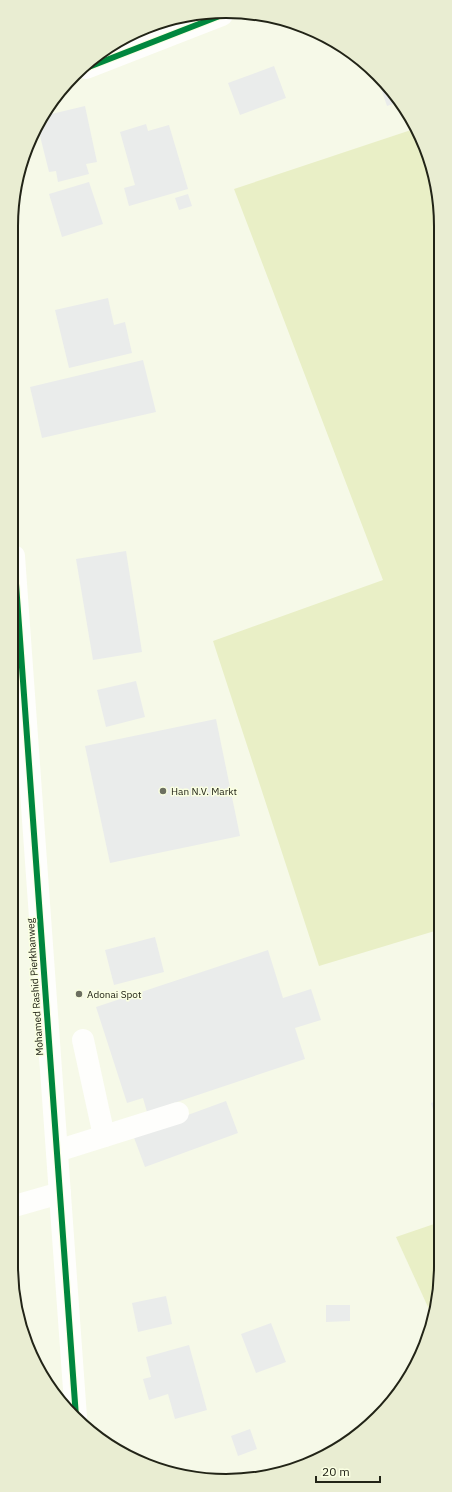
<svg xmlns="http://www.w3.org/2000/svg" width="452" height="1492" font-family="'IBM Plex Sans',sans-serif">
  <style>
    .green { fill: #e9efc6 }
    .building { fill: #eaeceb }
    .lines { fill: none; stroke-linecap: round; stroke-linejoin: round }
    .minor { stroke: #fefefc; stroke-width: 22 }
    .cycleway-casing { stroke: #faffe2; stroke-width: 8 }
    .cycleway { stroke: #00873e; stroke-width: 6 }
    .poi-dot { fill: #6c6f60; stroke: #faffe2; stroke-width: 1.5 }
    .labels { text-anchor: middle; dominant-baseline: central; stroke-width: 3; stroke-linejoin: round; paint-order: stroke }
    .poi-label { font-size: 10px; fill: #222417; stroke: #faffe2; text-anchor: start }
    .street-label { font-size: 10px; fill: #222417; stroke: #faffe2 }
    .rim { fill: none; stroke: #222417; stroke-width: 2 }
  </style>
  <rect width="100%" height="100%" fill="#f6f9e8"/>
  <g class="green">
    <polygon points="417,128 439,198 438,930 319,966 213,641 383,580 234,189"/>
    <polygon points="437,1223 437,1308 433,1318 396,1237"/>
  </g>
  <g class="building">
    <polygon points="274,66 286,98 240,115 228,83"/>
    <polygon points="376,74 387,84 399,102 387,106"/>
    <polygon points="85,106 97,162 86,164 89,174 58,182 56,171 49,172 38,128 43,116"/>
    <polygon points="146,124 148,131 169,125 188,189 129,206 124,188 135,185 120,132"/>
    <polygon points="89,182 103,224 62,237 49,194"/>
    <polygon points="188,194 192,206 179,210 175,198"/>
    <polygon points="108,298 114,325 125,322 132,353 69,368 55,310"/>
    <polygon points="143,360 156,412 42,438 30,387"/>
    <polygon points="126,551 142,652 93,660 76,559"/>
    <polygon points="136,681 145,717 106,727 97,690"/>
    <polygon points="216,719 240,836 110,863 85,746"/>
    <polygon points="155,937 164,972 114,985 105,950"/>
    <polygon points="268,950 283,998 311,989 321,1020 295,1028 305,1059 147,1112 143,1098 127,1103 96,1007"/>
    <polygon points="226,1101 238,1133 145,1167 133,1135"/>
    <polygon points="437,1101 437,1122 431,1103"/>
    <polygon points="166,1296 172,1324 138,1332 132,1303"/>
    <polygon points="326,1305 350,1305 350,1321 326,1322"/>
    <polygon points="271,1323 286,1362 256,1373 241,1334"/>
    <polygon points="189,1345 207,1410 175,1419 168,1394 149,1400 143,1379 151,1377 146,1357"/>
    <polygon points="250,1429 257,1449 238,1456 231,1436"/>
    <polygon points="308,1457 309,1461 281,1474 265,1475"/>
  </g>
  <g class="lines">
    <g class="minor">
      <polyline points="86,68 222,15"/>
      <polyline points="14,556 76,1417"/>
      <polyline points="83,1040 104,1136"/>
      <polyline points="57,1151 178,1113"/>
      <polyline points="11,1207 60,1193"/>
    </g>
    <defs>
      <g id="cycleway">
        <polyline points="86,68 222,15"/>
        <polyline points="14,556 76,1417"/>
      </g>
    </defs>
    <use href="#cycleway" class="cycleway-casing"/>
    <use href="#cycleway" class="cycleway"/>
  </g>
  <g class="poi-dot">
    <circle cx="163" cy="791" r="4"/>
    <circle cx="79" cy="994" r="4"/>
  </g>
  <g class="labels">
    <g class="poi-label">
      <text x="171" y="791">Han N.V. Markt</text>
      <text x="87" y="994">Adonai Spot</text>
    </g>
    <g class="street-label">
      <text transform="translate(35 987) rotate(-94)">Mohamed Rashid Pierkhanweg</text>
    </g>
  </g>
  <path d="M0 0H452V1492H0ZM226 18H226A208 208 0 0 1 434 226V1266A208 208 0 0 1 226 1474H226A208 208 0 0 1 18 1266V226A208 208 0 0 1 226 18Z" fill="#e9edd2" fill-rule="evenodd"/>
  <path class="rim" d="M226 18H226A208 208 0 0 1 434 226V1266A208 208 0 0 1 226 1474H226A208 208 0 0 1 18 1266V226A208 208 0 0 1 226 18Z"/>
  <path d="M316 1476v6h64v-6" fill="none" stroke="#222417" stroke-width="2"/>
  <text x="322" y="1476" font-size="12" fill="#222417" stroke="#faffe2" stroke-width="3" paint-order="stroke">20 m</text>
</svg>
